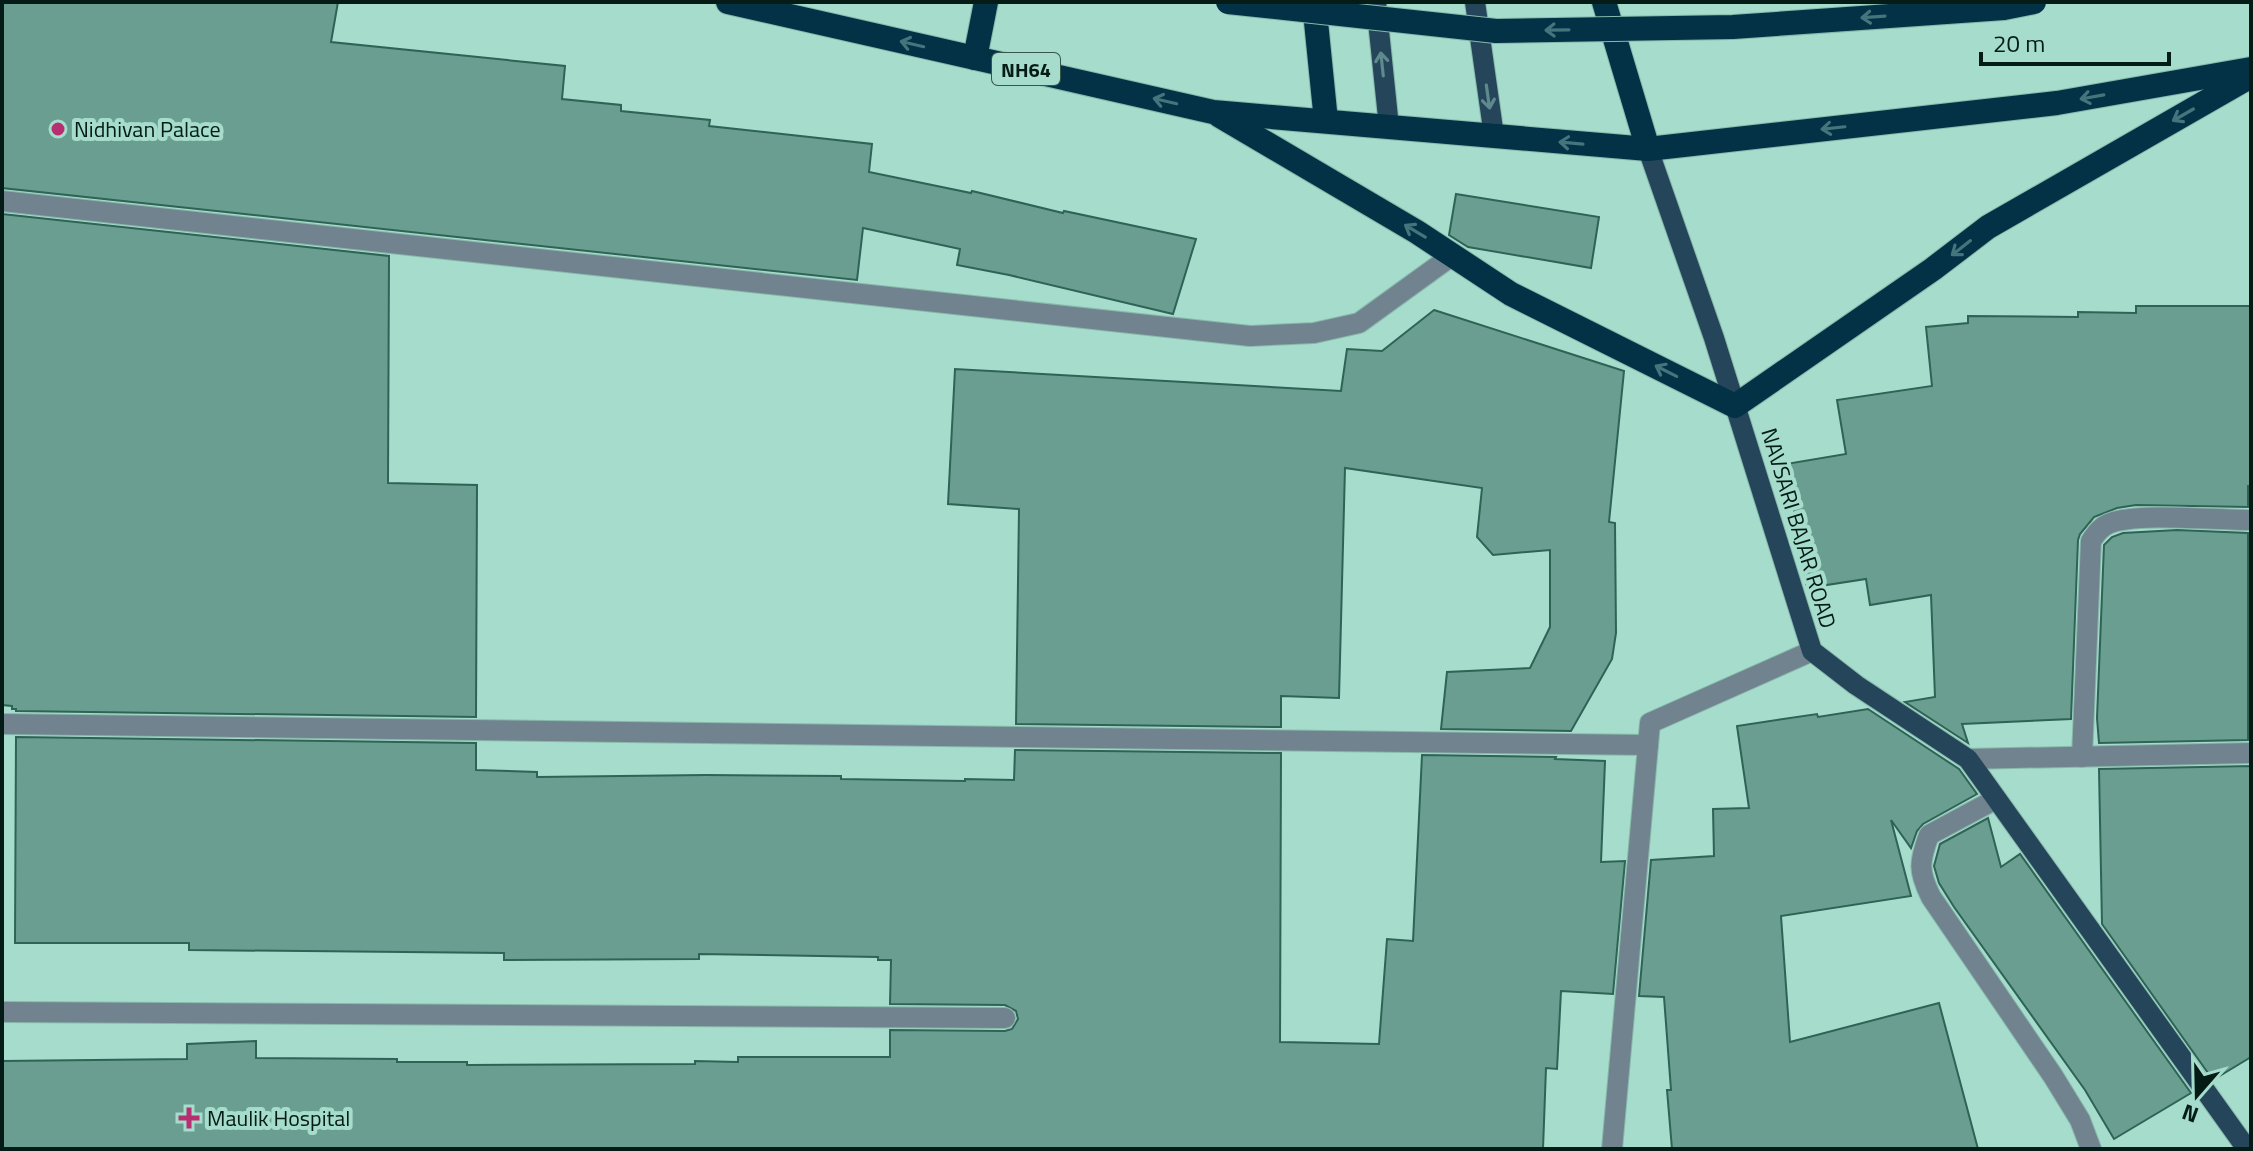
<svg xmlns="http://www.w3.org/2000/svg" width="2253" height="1151" font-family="'Titillium Web',sans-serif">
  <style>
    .building { fill: #699e90; stroke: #2e6356; stroke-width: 2 }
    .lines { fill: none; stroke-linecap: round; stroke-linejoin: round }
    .minor-casing { stroke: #88b9ab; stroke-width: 22 }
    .major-casing { stroke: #88b9ab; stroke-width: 22 }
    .highway-casing { stroke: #88b9ab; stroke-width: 26 }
    .minor { stroke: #71838f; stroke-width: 20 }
    .major { stroke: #25465a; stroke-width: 20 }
    .highway { stroke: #033146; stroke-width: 24 }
    .highway-bridge-casing { stroke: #88b9ab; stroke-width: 26; stroke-linecap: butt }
    .highway-bridge { stroke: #033146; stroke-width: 24 }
    .oneway { stroke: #44757c }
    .oneway2 { stroke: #5f8a8d }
    .poi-dot { fill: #b62f71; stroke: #a5dccc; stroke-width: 3 }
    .labels { text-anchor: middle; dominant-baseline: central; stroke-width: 8; stroke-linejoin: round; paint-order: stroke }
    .shield { fill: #a5dccc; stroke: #35554d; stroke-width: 2 }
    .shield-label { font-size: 20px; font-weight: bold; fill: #051b16 }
    .poi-label { font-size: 22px; fill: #051b16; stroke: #a5dccc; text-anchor: start }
    .street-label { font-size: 22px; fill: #051b16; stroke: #a5dccc }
  </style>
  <rect width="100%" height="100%" fill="#a5dccc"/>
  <g class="building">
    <polygon points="2,2 338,2 331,42 565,66 562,99 621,105 621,111 710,120 709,126 872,144 869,172 971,193 972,191 1063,213 1064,211 1196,239 1173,314 1009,275 957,265 960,249 863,228 857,280 2,188"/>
    <polygon points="1456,194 1599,217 1591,268 1468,247 1449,235"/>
    <polygon points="2,214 389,256 388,483 477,485 476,717 16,711 16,709 12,709 12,706 2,705"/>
    <polygon points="2136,306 2251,306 2251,486 2248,486 2248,507 2136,505 2117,508 2094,517 2080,534 2078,540 2071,719 1962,724 1968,743 1905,702 1935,697 1931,595 1870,605 1866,579 1807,588 1786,464 1846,454 1837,400 1932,386 1926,327 1968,323 1968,316 2078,317 2078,312 2136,313"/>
    <polygon points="1434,310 1624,371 1609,522 1615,523 1616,633 1612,659 1571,731 1441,729 1447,672 1530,668 1550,627 1550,550 1493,555 1477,537 1482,488 1345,468 1339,698 1281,696 1281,727 1016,724 1019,509 948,504 955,369 1341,391 1347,349 1382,351"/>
    <polygon points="2177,530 2248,533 2248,740 2099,743 2097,718 2104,545 2112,537 2123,533"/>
    <polygon points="1868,709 1959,769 1977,794 1923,824 1917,831 1911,848 1891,820 1911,896 1781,916 1790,1042 1939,1003 1978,1149 1672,1149 1667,1090 1671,1090 1664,997 1639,996 1651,860 1714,856 1713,809 1749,808 1737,726 1817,714 1818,717"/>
    <polygon points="16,737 476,743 476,770 537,772 537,777 706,775 841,776 841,779 965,781 965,779 1014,780 1015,750 1281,753 1280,1042 1379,1044 1387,939 1413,941 1422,755 1556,757 1555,759 1605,761 1601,862 1625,861 1613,994 1561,991 1557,1069 1546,1068 1543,1149 2,1149 2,1061 187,1059 187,1044 256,1041 256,1058 397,1059 397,1062 467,1062 467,1065 695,1064 695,1061 738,1062 738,1057 890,1057 890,1030 1005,1031 1012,1029 1018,1019 1016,1011 1005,1005 890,1004 891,960 878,960 878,957 699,954 699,959 504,960 504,953 189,950 189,943 15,943"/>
    <polygon points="2251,766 2251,1057 2213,1080 2102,924 2099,769"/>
    <polygon points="1988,818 2001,867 2020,854 2191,1093 2114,1139 2085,1090 1954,907 1939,883 1934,866 1940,844"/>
  </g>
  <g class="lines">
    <defs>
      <g id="minor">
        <polyline points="2,201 1250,336 1314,333 1359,323 1453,255"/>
        <polyline points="2,724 1648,745"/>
        <path d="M2082,757L2091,541C2096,534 2099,528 2108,524C2133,512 2220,520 2251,520"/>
        <polyline points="1968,759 2251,753"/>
        <path d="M1996,799L1929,835C1919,862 1918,871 1931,897L2053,1076L2080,1120L2091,1149"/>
        <polyline points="2,1012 1005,1018"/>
        <polyline points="1612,1149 1650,723 1812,651"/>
      </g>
      <g id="major">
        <polyline points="1376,2 1389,127"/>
        <polyline points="1475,2 1494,136"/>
        <polyline points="1648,149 1714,338 1812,651 1856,685 1968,759 2247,1149"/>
      </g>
      <g id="highway">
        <polyline points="728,2 1213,112 1648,149 2057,103 2251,69"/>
        <polyline points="1314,2 1326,121"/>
        <polyline points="1604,2 1648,149"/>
        <polyline points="975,58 986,2"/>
        <polyline points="1220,116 1417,232 1511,294 1735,406 1933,269 1988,227 2251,76"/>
      </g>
    </defs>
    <use href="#minor" class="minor-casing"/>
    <use href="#major" class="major-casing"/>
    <use href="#highway" class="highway-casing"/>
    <use href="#minor" class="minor"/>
    <use href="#major" class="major"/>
    <use href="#highway" class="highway"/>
    <defs>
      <polyline id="highway-bridge" points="1228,2 1496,31 1733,27 2004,8 2034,2"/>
    </defs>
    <use href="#highway-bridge" class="highway-bridge-casing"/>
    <use href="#highway-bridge" class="highway-bridge"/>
  </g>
  <defs><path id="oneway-shaft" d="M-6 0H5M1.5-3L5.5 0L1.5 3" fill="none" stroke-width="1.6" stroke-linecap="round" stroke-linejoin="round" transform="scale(2)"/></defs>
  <g class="oneway">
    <use href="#oneway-shaft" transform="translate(1873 17) rotate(176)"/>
    <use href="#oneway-shaft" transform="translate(1557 30) rotate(179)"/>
    <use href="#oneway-shaft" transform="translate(912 44) rotate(-167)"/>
    <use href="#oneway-shaft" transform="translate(2092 97) rotate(170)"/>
    <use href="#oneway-shaft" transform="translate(1165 101) rotate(-167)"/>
    <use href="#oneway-shaft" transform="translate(2183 115) rotate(150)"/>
    <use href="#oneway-shaft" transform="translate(1833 128) rotate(174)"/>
    <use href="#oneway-shaft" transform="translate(1571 143) rotate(-175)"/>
    <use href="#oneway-shaft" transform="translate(1415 231) rotate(-149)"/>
    <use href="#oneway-shaft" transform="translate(1961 248) rotate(142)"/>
    <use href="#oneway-shaft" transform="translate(1666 371) rotate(-153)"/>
  </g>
  <g class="oneway2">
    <use href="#oneway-shaft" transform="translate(1382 64) rotate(-96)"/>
    <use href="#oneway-shaft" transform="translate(1488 97) rotate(82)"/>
  </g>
  <g class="poi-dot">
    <circle cx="58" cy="129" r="8"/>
    <path d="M185 1106h8v8h8v8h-8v8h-8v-8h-8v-8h8z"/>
  </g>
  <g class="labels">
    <rect class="shield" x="992" y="53" width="68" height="32" rx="6"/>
    <g class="shield-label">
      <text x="1026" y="69">NH64</text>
    </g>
    <g class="poi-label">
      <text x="74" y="129">Nidhivan Palace</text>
      <text x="207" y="1118">Maulik Hospital</text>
    </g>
    <g class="street-label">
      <text transform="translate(1799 528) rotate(73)">NAVSARI BAJAR ROAD</text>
    </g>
  </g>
  <rect width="2253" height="1151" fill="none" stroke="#051b16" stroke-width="8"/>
  <g transform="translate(2197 1095) rotate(200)" stroke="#a5dccc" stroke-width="6" paint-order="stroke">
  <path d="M0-6L14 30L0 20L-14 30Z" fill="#051b16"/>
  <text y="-12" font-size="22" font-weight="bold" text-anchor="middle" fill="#051b16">N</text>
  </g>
  <path d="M1981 52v12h188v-12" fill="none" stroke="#051b16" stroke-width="4"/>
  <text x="1993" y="52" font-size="24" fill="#051b16" stroke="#a5dccc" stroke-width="6" paint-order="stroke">20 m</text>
</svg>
